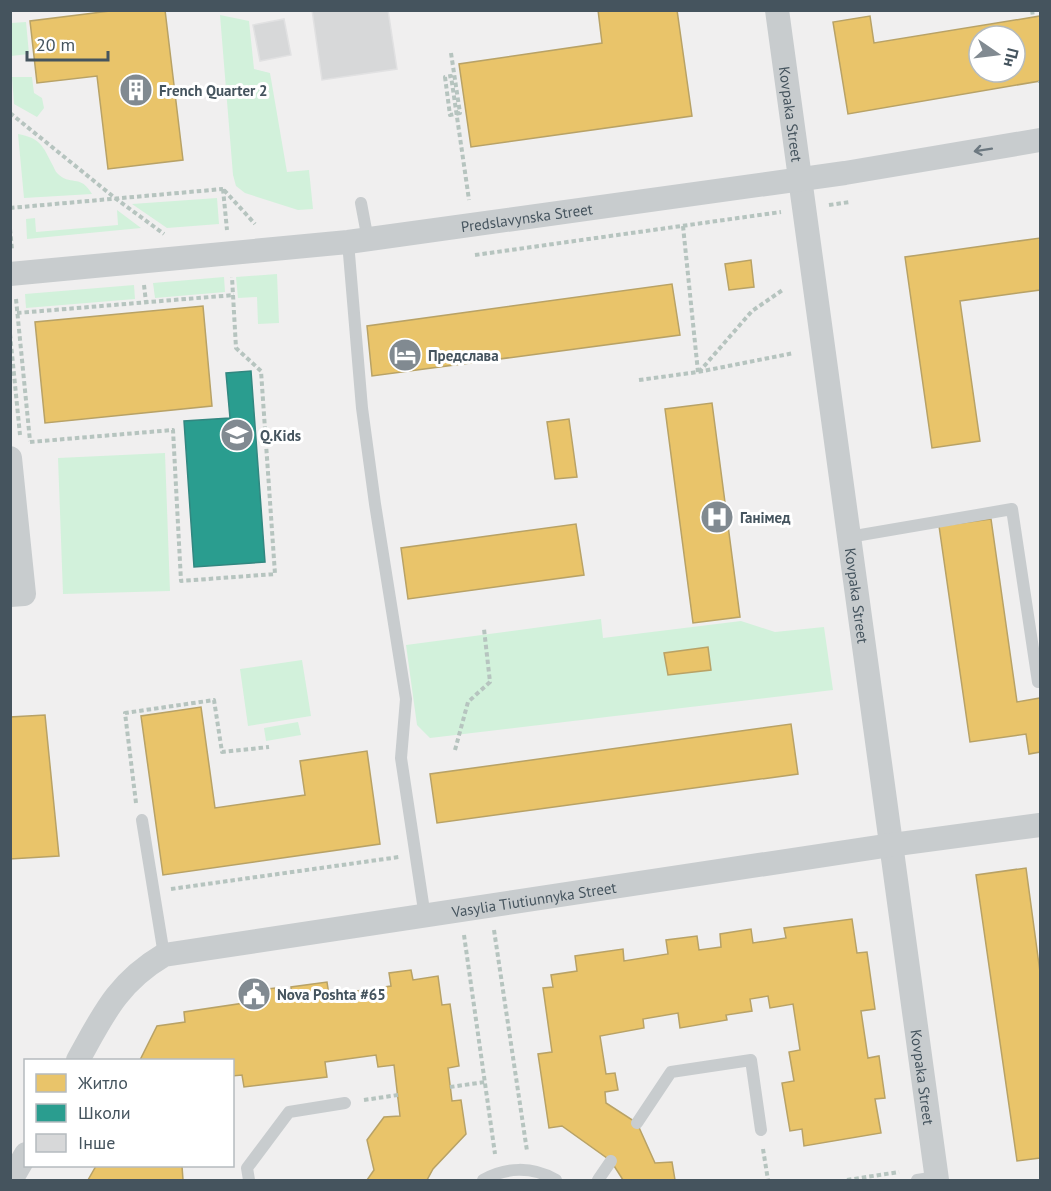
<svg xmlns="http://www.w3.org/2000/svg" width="1051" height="1191" font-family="'PT Sans',sans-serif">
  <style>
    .green { fill: #d2f1db }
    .homes { fill: #e9c46a; stroke: #b8a266; stroke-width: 1.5; fill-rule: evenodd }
    .schools { fill: #2a9d8f; stroke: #328780; stroke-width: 1.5 }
    .building { fill: #d7d8d9; stroke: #e1e1e2; stroke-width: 1.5 }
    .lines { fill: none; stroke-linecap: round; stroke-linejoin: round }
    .path { stroke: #b6c4bf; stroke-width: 4; stroke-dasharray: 4.5 3; stroke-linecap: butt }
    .service { stroke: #c8ccce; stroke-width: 12 }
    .minor { stroke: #c8ccce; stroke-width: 24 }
    .oneway { stroke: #6c7880 }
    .labels { text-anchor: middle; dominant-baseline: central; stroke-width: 6; stroke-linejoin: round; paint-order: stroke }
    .poi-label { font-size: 15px; font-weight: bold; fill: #45545e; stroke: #fff; text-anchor: start }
    .street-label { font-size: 15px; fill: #45545e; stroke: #fff }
  </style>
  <rect width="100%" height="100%" fill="#f0efef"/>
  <g class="green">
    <polygon points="220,15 249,21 254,69 270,73 287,172 309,170 313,209 298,210 245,193 236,186 233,175"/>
    <polygon points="26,22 29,54 11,56 11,23"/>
    <polygon points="12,77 32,77 34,93 42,98 44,108 37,117 14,104"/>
    <path d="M18,134C40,138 43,146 52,164C54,167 55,171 57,173C70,187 80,173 92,194L24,198Z"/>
    <polygon points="217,198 219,224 167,228 132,204"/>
    <polygon points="117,210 141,228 27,239 26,219 35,218 36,232 118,225"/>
    <polygon points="277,274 279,323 258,324 257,297 238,298 236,277"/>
    <polygon points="224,277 225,292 155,298 153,283"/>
    <polygon points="134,285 135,299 26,308 25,294"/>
    <polygon points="165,453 170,591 63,594 58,458"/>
    <polygon points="601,619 603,638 741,621 775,632 824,627 833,690 430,738 417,725 406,645"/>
    <polygon points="302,660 311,716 248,726 240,669"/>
    <polygon points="298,722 301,735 266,741 264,728"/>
  </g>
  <g class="homes">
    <polygon points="118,10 165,10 183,160 108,169 97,76 37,83 30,21"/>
    <polygon points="598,10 677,10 692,116 471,147 459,64 602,43"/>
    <path d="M870,16L874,43L1040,16V81L848,114L833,22ZM979,36H1015V72H979Z"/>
    <polygon points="1040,238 1040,290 960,301 980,441 932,448 905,257"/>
    <polygon points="751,260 754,287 729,290 725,264"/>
    <polygon points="672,284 680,335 372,376 367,326"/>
    <polygon points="203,306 212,406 45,423 35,322"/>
    <polygon points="712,403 740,617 693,623 665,409"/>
    <polygon points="569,419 577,477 555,479 547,422"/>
    <polygon points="991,519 1017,702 1040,698 1040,752 1029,754 1026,734 970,742 939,526"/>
    <polygon points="576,524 584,575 408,599 401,548"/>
    <polygon points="708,647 711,670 668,675 664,653"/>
    <polygon points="201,707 215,808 305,795 300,761 367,751 380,844 163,875 141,716"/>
    <polygon points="45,715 59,856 10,859 10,717"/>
    <polygon points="791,724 798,774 437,823 430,774"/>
    <polygon points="1026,868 1040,972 1040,1158 1017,1161 976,875"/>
    <polygon points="852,919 857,953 867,952 875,1009 861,1011 868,1058 879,1056 885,1098 875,1099 881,1133 804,1146 802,1129 790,1131 782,1083 794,1081 789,1052 800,1050 797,1030 793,1004 770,1008 768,996 750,999 752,1011 726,1015 727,1020 680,1028 678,1013 643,1019 644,1028 600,1036 606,1074 615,1073 618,1090 605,1092 606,1103 637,1123 655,1163 672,1162 675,1180 623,1180 611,1161 562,1126 549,1128 538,1054 552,1052 543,988 553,987 551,975 577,971 575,956 623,949 624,961 668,954 666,940 697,936 699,950 721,947 720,934 751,929 753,943 786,938 784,928"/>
    <polygon points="411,970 413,980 438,976 442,1005 450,1004 459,1066 448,1068 452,1101 461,1100 466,1134 433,1169 427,1180 367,1180 374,1170 367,1140 384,1117 400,1116 394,1065 378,1067 376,1055 325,1062 327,1077 244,1087 242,1075 232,1076 232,1060 140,1060 157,1026 185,1022 184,1012 244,1003 243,992 275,988 277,999 292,996 291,987 327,982 329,995 391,986 389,973"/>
    <polygon points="96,1166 182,1166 183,1180 88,1180"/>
  </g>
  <polygon class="schools" points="251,371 265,562 194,567 184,421 230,418 226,373"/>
  <g class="building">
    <polygon points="312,10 388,10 397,69 322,80"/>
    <polygon points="284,19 291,55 260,61 253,25"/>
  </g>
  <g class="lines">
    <g class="path">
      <polyline points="1032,10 1033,17"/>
      <path d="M451,53L460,113L450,115L445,77L451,76C457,117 463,158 469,200"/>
      <polyline points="1040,81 1040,83"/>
      <polyline points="10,113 115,198 164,234"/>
      <polyline points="223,189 227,230"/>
      <polyline points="224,190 255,224"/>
      <polyline points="829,205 850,202"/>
      <polyline points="10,208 223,189"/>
      <polyline points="683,226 698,372"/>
      <polyline points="10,229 12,250"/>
      <polyline points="475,255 781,212"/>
      <polyline points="144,285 146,302"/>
      <polyline points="16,299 30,441"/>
      <polyline points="17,313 234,295"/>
      <polyline points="10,334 20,435"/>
      <polyline points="699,372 752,311 784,289"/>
      <polyline points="639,380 698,372 794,353"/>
      <polyline points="30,442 173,430 181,581 275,574 261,371 236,348 232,277"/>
      <polyline points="455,750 468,702 490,682 484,629"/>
      <polyline points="136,803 125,713 214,700 222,752 269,747"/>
      <polyline points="171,889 399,857"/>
      <polyline points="494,930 527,1151"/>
      <polyline points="464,935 495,1154"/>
      <polyline points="450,1087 485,1082"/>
      <polyline points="364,1100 398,1095"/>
      <polyline points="763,1149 768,1180"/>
      <polyline points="847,1180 899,1172"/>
    </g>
    <g class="service">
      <polyline points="361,203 368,240"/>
      <polyline points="348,242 362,408 375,504 406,699 401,758 425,917"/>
      <polyline points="849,537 1012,509 1038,682 1040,681"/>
      <polyline points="142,820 164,955"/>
      <polyline points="637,1123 671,1072 751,1060 761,1130"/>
      <polyline points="249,1180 247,1168 289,1112 345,1103"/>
      <path d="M483,1180C506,1167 532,1166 556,1180"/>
      <polyline points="598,1180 611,1161"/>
      <polyline points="917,1180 937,1177"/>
    </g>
    <g class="minor">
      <path id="s1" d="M777,10L937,1180"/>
      <path id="s2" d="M10,274L348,242L845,173L1040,140"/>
      <polyline points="10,458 24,594 10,595"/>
      <path id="s3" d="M78,1060C103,1015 117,983 164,955L891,845L1040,825"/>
      <polyline points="11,1180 26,1154"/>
    </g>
  </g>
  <defs><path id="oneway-shaft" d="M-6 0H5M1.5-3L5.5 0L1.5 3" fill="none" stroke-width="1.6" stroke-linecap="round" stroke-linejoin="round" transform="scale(1.5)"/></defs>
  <use class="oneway" href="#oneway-shaft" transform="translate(983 150) rotate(171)"/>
  <defs>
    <symbol id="building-disc" viewBox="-11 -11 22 22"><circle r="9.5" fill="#818a91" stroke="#fff"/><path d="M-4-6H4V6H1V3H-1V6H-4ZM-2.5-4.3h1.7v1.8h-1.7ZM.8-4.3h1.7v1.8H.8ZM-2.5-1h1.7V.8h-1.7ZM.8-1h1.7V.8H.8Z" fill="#fff"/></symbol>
    <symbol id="hotel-disc" viewBox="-11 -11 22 22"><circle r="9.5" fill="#818a91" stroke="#fff"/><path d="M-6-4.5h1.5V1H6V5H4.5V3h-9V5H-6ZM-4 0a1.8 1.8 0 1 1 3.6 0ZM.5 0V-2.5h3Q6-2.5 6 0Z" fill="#fff"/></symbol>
    <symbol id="school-disc" viewBox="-11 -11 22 22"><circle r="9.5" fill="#818a91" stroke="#fff"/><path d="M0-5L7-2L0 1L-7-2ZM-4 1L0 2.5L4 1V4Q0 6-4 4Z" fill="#fff"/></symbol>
    <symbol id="hospital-disc" viewBox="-11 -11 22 22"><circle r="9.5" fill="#818a91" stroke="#fff"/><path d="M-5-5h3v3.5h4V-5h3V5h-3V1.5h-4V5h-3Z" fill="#fff"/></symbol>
    <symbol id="civic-disc" viewBox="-11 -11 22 22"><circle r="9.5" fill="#818a91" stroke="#fff"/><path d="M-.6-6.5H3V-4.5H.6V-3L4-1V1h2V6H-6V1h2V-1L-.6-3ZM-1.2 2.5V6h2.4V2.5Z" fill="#fff"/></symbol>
  </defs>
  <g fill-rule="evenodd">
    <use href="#building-disc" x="117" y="71" width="38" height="38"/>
    <use href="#hotel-disc" x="386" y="336" width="38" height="38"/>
    <use href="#school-disc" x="218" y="416" width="38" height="38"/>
    <use href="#hospital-disc" x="698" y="498" width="38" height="38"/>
    <use href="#civic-disc" x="235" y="975" width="38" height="38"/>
  </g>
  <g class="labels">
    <g class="poi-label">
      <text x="159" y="90">French Quarter 2</text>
      <text x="428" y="355">Предслава</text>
      <text x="260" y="435">Q.Kids</text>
      <text x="740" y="517">Ганімед</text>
      <text x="277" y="994">Nova Poshta #65</text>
    </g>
    <g class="street-label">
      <text stroke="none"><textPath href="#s1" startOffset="105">Kovpaka Street</textPath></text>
      <text stroke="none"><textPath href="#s2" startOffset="520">Predslavynska Street</textPath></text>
      <text stroke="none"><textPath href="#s1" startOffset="591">Kovpaka Street</textPath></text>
      <text stroke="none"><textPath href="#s3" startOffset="512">Vasylia Tiutiunnyka Street</textPath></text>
      <text stroke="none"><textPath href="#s1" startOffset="1077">Kovpaka Street</textPath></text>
    </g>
  </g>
  <rect width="1051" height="1191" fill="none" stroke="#45545e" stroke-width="24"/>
  <rect x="24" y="1059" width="210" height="108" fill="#ffffff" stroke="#b5bbbf" stroke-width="1.5"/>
  <rect x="36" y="1074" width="30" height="18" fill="#e9c46a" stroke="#b5bbbf" stroke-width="1.5"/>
  <text x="78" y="1089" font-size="18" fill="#45545e">Житло</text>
  <rect x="36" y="1104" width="30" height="18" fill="#2a9d8f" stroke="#b5bbbf" stroke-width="1.5"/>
  <text x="78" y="1119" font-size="18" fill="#45545e">Школи</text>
  <rect x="36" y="1134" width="30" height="18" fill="#d7d8d9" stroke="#b5bbbf" stroke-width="1.5"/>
  <text x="78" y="1149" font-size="18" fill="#45545e">Інше</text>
  <g transform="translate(997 54) rotate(104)"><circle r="28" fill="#ffffff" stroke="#b5bbbf" stroke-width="1.5"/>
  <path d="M0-4.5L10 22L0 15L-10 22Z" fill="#818a91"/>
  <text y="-9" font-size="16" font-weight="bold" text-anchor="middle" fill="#45545e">Пн</text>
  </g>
  <path d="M27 51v9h81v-9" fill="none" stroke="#45545e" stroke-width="3"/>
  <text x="36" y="51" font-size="18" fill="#45545e" stroke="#ffffff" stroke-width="4.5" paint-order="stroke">20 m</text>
</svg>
